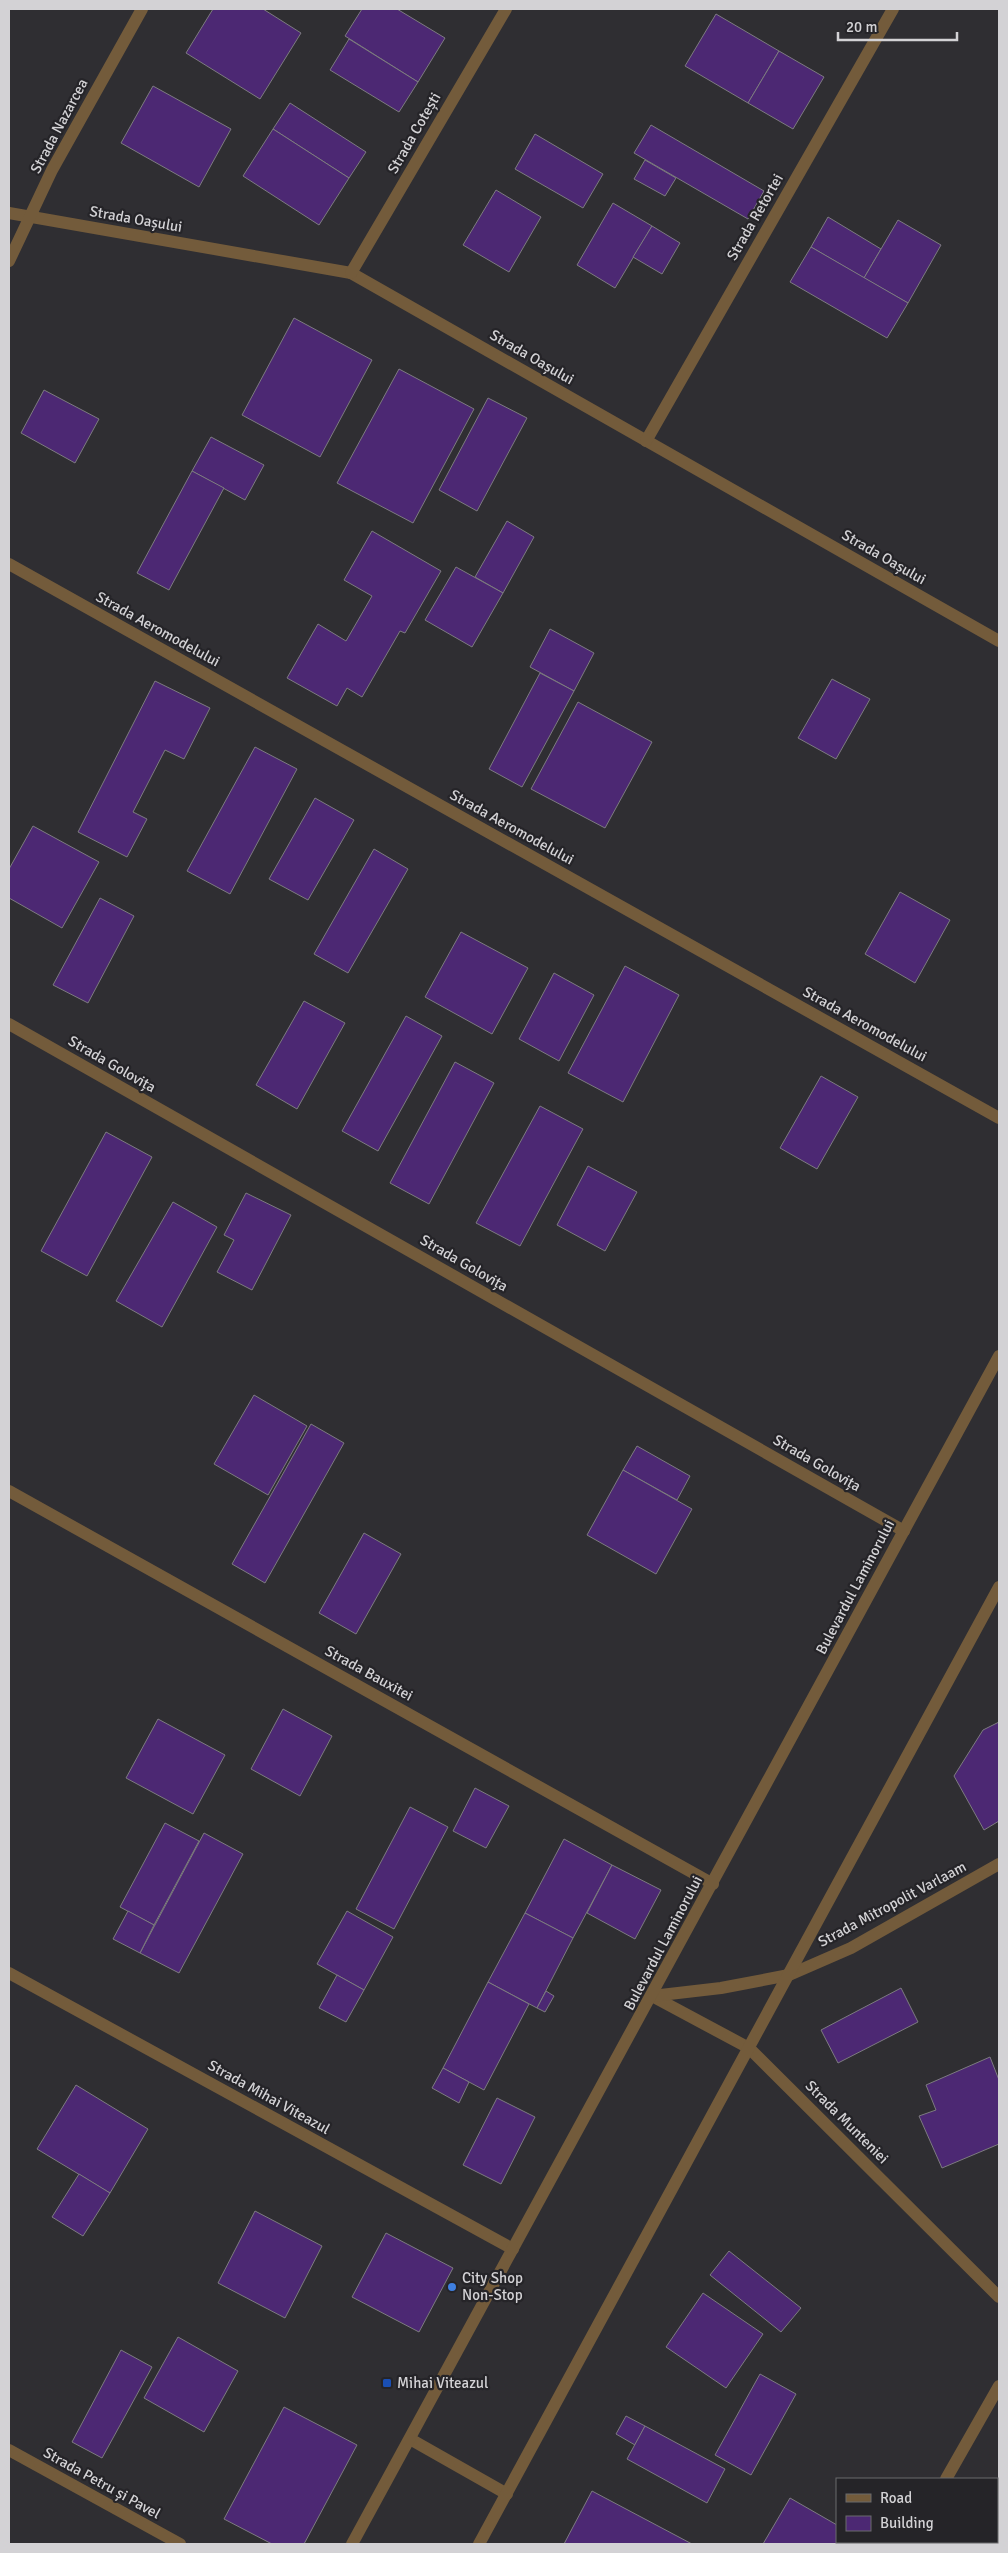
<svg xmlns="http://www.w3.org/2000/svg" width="1008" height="2553" font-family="Signika,sans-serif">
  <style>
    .building { fill: #4c2873; stroke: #7d7b80 }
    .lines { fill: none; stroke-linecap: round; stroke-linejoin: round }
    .minor { stroke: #735b3b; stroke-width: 12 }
    .shop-dot { fill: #3f7fe0; stroke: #252428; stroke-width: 2 }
    .transit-dot { fill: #1a4fb4; stroke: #252428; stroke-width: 2 }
    .labels { text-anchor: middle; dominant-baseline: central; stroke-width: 4.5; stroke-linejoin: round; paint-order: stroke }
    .street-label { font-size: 15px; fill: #d3d2d5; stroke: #252428 }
    .poi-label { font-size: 15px; fill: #d3d2d5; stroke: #252428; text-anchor: start }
  </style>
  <rect width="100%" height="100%" fill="#2f2e32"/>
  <g class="building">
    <polygon points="213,9 263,9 301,33 260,99 186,53"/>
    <polygon points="362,9 397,9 445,38 418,82 345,36"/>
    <polygon points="716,14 779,51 748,103 685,66"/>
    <polygon points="349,39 418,82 399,112 330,70"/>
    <polygon points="779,51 824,77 793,129 748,103"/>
    <polygon points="153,86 231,129 199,187 121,143"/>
    <polygon points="290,103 366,152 349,178 273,129"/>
    <polygon points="651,125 764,191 748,219 634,153"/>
    <polygon points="273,129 349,178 319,225 243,176"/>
    <polygon points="535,134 603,174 583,208 515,169"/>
    <polygon points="645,160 676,178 665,196 634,179"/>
    <polygon points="496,190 541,217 509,272 463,245"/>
    <polygon points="613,203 652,226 615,288 577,265"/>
    <polygon points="828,217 881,249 864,278 811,247"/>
    <polygon points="898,220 941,245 908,303 864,278"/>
    <polygon points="652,226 680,243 662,274 633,257"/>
    <polygon points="811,247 908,303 887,338 790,282"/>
    <polygon points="294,318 372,360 320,457 242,415"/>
    <polygon points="399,369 474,409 413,523 337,483"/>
    <polygon points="44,390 99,419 75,463 21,433"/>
    <polygon points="488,398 527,418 477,511 439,490"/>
    <polygon points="211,437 264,465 245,500 192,471"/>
    <polygon points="192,471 224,488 169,590 137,573"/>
    <polygon points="507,521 534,537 503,593 475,577"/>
    <polygon points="372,531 441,571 405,633 400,631 362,697 347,688 337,706 287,678 318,624 346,641 372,596 344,580"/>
    <polygon points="456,567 503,593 472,647 425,620"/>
    <polygon points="550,629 594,653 574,691 530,667"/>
    <polygon points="540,673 574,691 522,787 489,769"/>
    <polygon points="832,679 870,699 836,759 798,738"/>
    <polygon points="155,681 210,708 184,759 165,750 133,812 147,819 127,857 78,832"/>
    <polygon points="578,702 652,742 605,828 531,789"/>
    <polygon points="255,747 297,769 230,894 187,871"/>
    <polygon points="315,798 354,820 308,900 269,879"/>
    <polygon points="33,826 99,862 62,928 9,898 9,869"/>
    <polygon points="374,849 408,869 348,973 314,954"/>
    <polygon points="900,892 950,920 915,983 865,954"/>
    <polygon points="100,898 134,916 88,1003 53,985"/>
    <polygon points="461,932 528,968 492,1034 425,997"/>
    <polygon points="625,966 679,995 623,1102 568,1073"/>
    <polygon points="554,973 594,995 559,1061 519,1039"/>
    <polygon points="304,1001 345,1023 297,1109 256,1085"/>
    <polygon points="406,1016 442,1036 378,1151 342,1131"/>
    <polygon points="455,1062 494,1083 429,1204 390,1183"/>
    <polygon points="821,1076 858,1097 817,1169 780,1148"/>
    <polygon points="540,1106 583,1129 520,1246 476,1223"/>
    <polygon points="106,1132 152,1157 87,1276 41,1251"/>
    <polygon points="588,1166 637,1192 605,1251 557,1225"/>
    <polygon points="246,1193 291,1215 252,1290 217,1272 234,1240 224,1235"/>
    <polygon points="173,1202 217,1227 162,1327 116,1301"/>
    <polygon points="254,1395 307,1426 268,1495 214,1464"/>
    <polygon points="311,1424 344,1443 265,1583 232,1564"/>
    <polygon points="637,1446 690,1476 677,1500 623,1470"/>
    <polygon points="623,1470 692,1509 656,1574 587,1535"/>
    <polygon points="364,1533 401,1554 356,1634 319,1613"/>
    <polygon points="283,1709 332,1736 300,1796 251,1769"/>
    <polygon points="158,1719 225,1755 193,1814 126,1778"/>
    <polygon points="999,1722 999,1821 984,1830 954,1776 983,1730"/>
    <polygon points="475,1788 509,1806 486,1848 453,1831"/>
    <polygon points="410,1807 448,1827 394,1929 356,1909"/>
    <polygon points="165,1823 199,1841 154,1925 120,1907"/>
    <polygon points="204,1833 243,1854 179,1973 140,1953"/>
    <polygon points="564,1839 612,1865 573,1938 525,1913"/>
    <polygon points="612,1865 661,1890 635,1939 587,1913"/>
    <polygon points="128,1911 154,1925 140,1953 113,1939"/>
    <polygon points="347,1911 393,1937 364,1990 317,1964"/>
    <polygon points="525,1913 573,1938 537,2008 488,1982"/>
    <polygon points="337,1975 364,1990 346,2022 319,2008"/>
    <polygon points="488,1982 529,2004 484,2090 443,2068"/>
    <polygon points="901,1988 918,2022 838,2063 821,2030"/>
    <polygon points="546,1991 554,1996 545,2012 537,2008"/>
    <polygon points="990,2057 999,2080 999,2144 942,2168 919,2116 936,2110 926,2085"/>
    <polygon points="443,2068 469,2082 459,2103 432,2088"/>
    <polygon points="76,2085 148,2129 110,2193 37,2149"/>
    <polygon points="497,2098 535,2117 501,2184 463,2165"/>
    <polygon points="79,2174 110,2193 83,2236 52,2217"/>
    <polygon points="255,2211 322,2246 285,2318 218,2283"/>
    <polygon points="386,2233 453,2268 419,2332 352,2297"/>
    <polygon points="729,2251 801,2308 781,2332 710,2275"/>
    <polygon points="703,2293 763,2334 726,2388 666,2347"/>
    <polygon points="178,2337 238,2371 204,2432 144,2398"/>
    <polygon points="121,2350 152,2367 102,2458 72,2442"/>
    <polygon points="760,2374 796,2394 751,2475 715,2455"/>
    <polygon points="284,2407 357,2445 304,2544 272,2544 224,2519"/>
    <polygon points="626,2416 645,2426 635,2445 616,2434"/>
    <polygon points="645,2426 725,2469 707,2503 627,2459"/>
    <polygon points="592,2491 692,2544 564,2544"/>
    <polygon points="790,2498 837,2525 838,2544 763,2544"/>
  </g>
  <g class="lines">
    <g class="minor">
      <polyline points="9,213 351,273 999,641"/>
      <polyline points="9,261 52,170 142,9"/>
      <polyline points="351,273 506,9"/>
      <polyline points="646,441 893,9"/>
      <polyline points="9,564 999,1118"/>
      <polyline points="9,1024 904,1531"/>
      <polyline points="9,1491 713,1884"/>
      <polyline points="9,1973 513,2249"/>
      <polyline points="652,1996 749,2048 999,2297"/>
      <polyline points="652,1996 721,1988 789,1975 851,1948 999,1864"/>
      <polyline points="410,2439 507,2494"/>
      <polyline points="9,2450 180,2544"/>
      <polyline points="946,2479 999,2386"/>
      <polyline points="352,2544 999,1356"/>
      <polyline points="479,2544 999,1587"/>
      <polyline points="909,2544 911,2542"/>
    </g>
  </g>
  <circle class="shop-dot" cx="452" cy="2287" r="5"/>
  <rect class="transit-dot" x="382" y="2378" width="10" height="10" rx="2.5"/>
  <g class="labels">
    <g class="street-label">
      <text transform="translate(59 126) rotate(-62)">Strada Nazarcea</text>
      <text transform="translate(414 133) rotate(-60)">Strada Cotești</text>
      <text transform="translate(755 217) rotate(-60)">Strada Retortei</text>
      <text transform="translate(136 219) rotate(10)">Strada Oașului</text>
      <text transform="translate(532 357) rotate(30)">Strada Oașului</text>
      <text transform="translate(884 557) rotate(30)">Strada Oașului</text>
      <text transform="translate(158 629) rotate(29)">Strada Aeromodelului</text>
      <text transform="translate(512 827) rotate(29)">Strada Aeromodelului</text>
      <text transform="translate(865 1024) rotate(29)">Strada Aeromodelului</text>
      <text transform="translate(112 1064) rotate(30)">Strada Golovița</text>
      <text transform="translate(464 1263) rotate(30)">Strada Golovița</text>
      <text transform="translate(817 1463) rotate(30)">Strada Golovița</text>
      <text transform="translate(855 1587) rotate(-62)">Bulevardul Laminorului</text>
      <text transform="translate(369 1673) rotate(29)">Strada Bauxitei</text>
      <text transform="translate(892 1904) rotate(-28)">Strada Mitropolit Varlaam</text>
      <text transform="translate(663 1943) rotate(-62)">Bulevardul Laminorului</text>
      <text transform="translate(269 2097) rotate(29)">Strada Mihai Viteazul</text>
      <text transform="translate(847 2122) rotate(45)">Strada Munteniei</text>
      <text transform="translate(102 2483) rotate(29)">Strada Petru și Pavel</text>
    </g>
    <g class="poi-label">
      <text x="462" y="2278">City Shop<tspan x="462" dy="17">Non-Stop</tspan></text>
      <text x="397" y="2383">Mihai Viteazul</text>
    </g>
  </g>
  <rect width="1008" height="2553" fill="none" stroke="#d3d2d5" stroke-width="20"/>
  <rect x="836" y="2478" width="162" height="65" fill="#252428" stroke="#6b6a6d"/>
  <rect x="846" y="2494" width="25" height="8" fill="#735b3b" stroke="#6b6a6d"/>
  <text x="880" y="2503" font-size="15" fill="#d3d2d5">Road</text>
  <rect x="846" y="2516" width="25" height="15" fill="#4c2873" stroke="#6b6a6d"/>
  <text x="880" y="2528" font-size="15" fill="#d3d2d5">Building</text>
  <path d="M838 32v8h119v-8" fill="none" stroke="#d3d2d5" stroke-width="2.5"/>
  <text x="846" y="32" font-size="15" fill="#d3d2d5" stroke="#252428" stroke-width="4" paint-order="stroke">20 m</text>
</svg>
